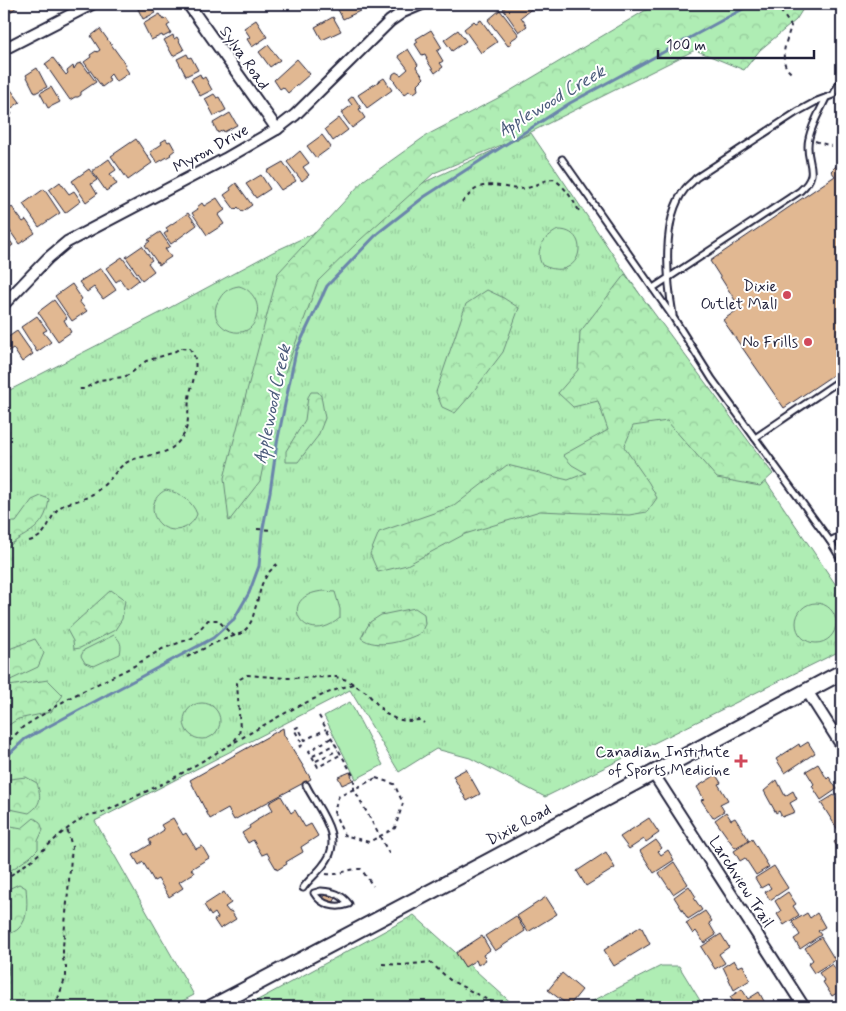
<svg xmlns="http://www.w3.org/2000/svg" width="846" height="1011" font-family="Mynerve,sans-serif">
  <style>
    .grass { fill: url(#grass-tufts); stroke: #688878 }
    .forest { fill: url(#forest-crowns); stroke: #688878 }
    .pitch { fill: #afedb4; stroke: #688878 }
    .lines { fill: none; stroke-linecap: round; stroke-linejoin: round }
    .stream { stroke: #6b85ab; stroke-width: 3 }
    .building { fill: #e1b892; stroke: #22223b }
    .lane-casing { stroke: #22223b; stroke-width: 9 }
    .street-casing { stroke: #22223b; stroke-width: 14 }
    .secondary-casing { stroke: #22223b; stroke-width: 18 }
    .path { stroke: #22223b; stroke-width: 2; stroke-dasharray: 4 4; stroke-linecap: butt }
    .lane { stroke: #fff; stroke-width: 5 }
    .street { stroke: #fff; stroke-width: 10 }
    .secondary { stroke: #fff; stroke-width: 14 }
    .poi-dot { fill: #d1495b; stroke: #fff; stroke-width: 2 }
    .labels { text-anchor: middle; dominant-baseline: central; stroke-width: 4; stroke-linejoin: round; paint-order: stroke }
    .street-label { font-size: 16px; fill: #22223b; stroke: #fff }
    .poi-label { font-size: 16px; fill: #22223b; stroke: #fff; text-anchor: end }
    .water-label { font-size: 18px; font-style: italic; fill: #4c5c7c; stroke: #fff }
  </style>
  <defs>
    <pattern id="grass-tufts" width="24" height="20" patternUnits="userSpaceOnUse" patternTransform="scale(1.25)"><rect width="24" height="20" fill="#afedb4"/><path d="M3 7l-1-3M5 7V3M7 7l1-3M15 17l-1-3M17 17v-4M19 17l1-3" fill="none" stroke="#96cb9c"/></pattern>
    <pattern id="forest-crowns" width="20" height="18" patternUnits="userSpaceOnUse" patternTransform="scale(1.25)"><rect width="20" height="18" fill="#afedb4"/><path d="M2 6a3 3 0 1 1 6 0M12 15a3 3 0 1 1 6 0" fill="none" stroke="#96cb9c"/></pattern>
  </defs>
  <rect width="100%" height="100%" fill="#fff"/>
  <filter id="ink" filterUnits="userSpaceOnUse"><feTurbulence type="fractalNoise" baseFrequency=".02" numOctaves="2"/><feDisplacementMap in="SourceGraphic" scale="10" xChannelSelector="R" yChannelSelector="G"/><feConvolveMatrix kernelMatrix="1 2 1 2 8 2 1 2 1" color-interpolation-filters="sRGB"/></filter>
  <g filter="url(#ink)">
    <g class="grass">
      <polygon points="531,133 842,594 842,650 545,797 470,758 436,749 399,772 350,690 95,821 194,995 171,1007 4,1007 4,393 160,313 273,252"/>
      <polygon points="414,915 516,1007 245,1007"/>
      <polygon points="661,966 679,966 704,1007 581,1007"/>
    </g>
    <g class="forest">
      <polygon points="656,4 806,4 796,20 760,50 744,70 695,50 521,137 434,173 360,240 318,281 279,389 260,481 229,521 224,478 278,273 364,180 427,135 498,98"/>
      <polygon points="625,274 773,474 760,486 717,478 667,421 633,426 624,447 649,483 657,498 647,512 629,515 540,511 465,534 407,565 378,572 370,554 379,532 454,506 507,465 568,480 586,473 572,465 563,455 608,430 598,401 573,407 558,393 578,370 580,332"/>
      <polygon points="487,290 502,297 519,308 503,352 469,397 455,413 442,407 436,392 466,304"/>
      <polygon points="311,392 318,392 321,396 325,418 318,436 298,462 286,462 286,451 305,420 308,397"/>
      <path d="M41,496L49,499C45,534 22,531 4,551V522H16L32,500Z"/>
      <polygon points="111,590 125,600 122,619 115,630 80,648 74,649 73,641 67,630"/>
      <path d="M415,608L424,614L425,624L421,633C405,641 377,650 361,638L370,622L381,615Z"/>
      <polygon points="35,639 44,653 38,667 4,683 9,686 48,680 63,695 51,712 18,719 4,728 4,651"/>
      <path d="M26,777L37,783C41,797 42,804 29,813L5,808L4,806V786L10,779Z"/>
      <polygon points="34,818 40,822 43,830 38,841 38,849 30,857 4,875 4,829 11,826 22,828"/>
      <path d="M19,884L26,888C27,900 29,919 19,928C17,931 11,933 8,934L4,930V891Z"/>
    </g>
    <g class="pitch">
      <path d="M558,230C593,229 582,285 542,265C534,250 544,237 558,230Z"/>
      <path d="M239,286C251,289 260,302 257,315C250,349 200,327 220,298C224,291 231,287 239,286Z"/>
      <path d="M166,490C181,493 192,501 197,514C192,529 173,535 161,525C148,514 152,496 166,490Z"/>
      <path d="M324,591L335,592L340,609V618C303,650 274,595 324,591Z"/>
      <circle cx="816" cy="623" r="20"/>
      <path d="M114,635C121,641 122,645 120,654L94,666L85,663L81,656L84,650Z"/>
      <polygon points="350,702 383,765 356,779 324,716"/>
      <circle cx="202" cy="721" r="18"/>
      <path d="M4,956C11,966 9,975 4,985Z"/>
    </g>
    <g class="lines">
      <polyline class="stream" points="4,759 25,739 213,638 234,619 249,593 259,566 262,533 270,492 277,443 296,351 327,286 378,233 424,197 570,103 752,4"/>
    </g>
    <g class="building">
      <polygon points="4,4 16,4 18,6 4,17"/>
      <polygon points="139,4 154,4 155,5 152,7 155,13 143,19 136,5"/>
      <polygon points="341,4 356,4 360,11 343,19 336,6"/>
      <polygon points="510,4 531,4 534,7 521,17 527,26 519,32 503,9"/>
      <polygon points="500,10 519,35 510,41 512,43 508,46 488,20"/>
      <polygon points="160,14 164,20 166,18 170,24 167,26 171,33 163,37 162,35 151,40 143,24"/>
      <polygon points="333,17 341,31 322,40 315,27"/>
      <polygon points="256,20 267,37 252,47 247,39 250,37 244,28"/>
      <polygon points="481,20 497,42 481,53 464,29 474,21 476,23"/>
      <polygon points="100,29 126,65 125,67 129,73 116,82 111,74 108,77 110,81 102,87 84,62 91,57 90,55 96,51 97,52 100,50 91,36"/>
      <polygon points="431,30 442,48 437,51 443,61 440,63 443,67 435,73 426,59 427,58 425,54 422,55 415,44 418,42 416,39"/>
      <polygon points="458,30 466,41 452,51 444,40"/>
      <polygon points="173,35 174,39 177,37 184,50 173,56 164,40"/>
      <polygon points="268,45 280,60 270,67 259,52"/>
      <polygon points="408,49 418,65 416,67 424,78 417,85 418,90 414,93 409,91 404,95 392,78 393,74 396,72 401,75 408,69 398,56"/>
      <polygon points="187,54 189,58 191,57 198,70 186,76 177,59"/>
      <polygon points="53,58 66,75 68,73 67,71 73,66 74,69 77,64 82,63 96,82 81,92 81,95 78,97 75,97 70,100 45,64"/>
      <polygon points="297,59 310,74 288,93 283,87 280,89 274,80"/>
      <polygon points="37,68 47,87 35,93 26,75"/>
      <polygon points="200,74 202,79 205,77 212,90 200,96 191,79"/>
      <polygon points="384,78 392,90 367,108 358,95"/>
      <polygon points="9,87 20,102 9,110 12,114 7,118 4,113 4,91"/>
      <polygon points="51,87 60,102 48,108 40,93"/>
      <polygon points="214,94 217,98 219,97 226,110 214,116 205,99"/>
      <polygon points="353,96 361,108 359,109 365,118 352,128 341,113 352,105 348,100"/>
      <polygon points="230,113 237,125 224,132 223,130 218,133 213,123"/>
      <polygon points="339,118 348,130 333,141 325,129"/>
      <polygon points="322,135 331,147 316,158 307,146"/>
      <polygon points="136,139 152,163 128,180 111,156"/>
      <polygon points="166,139 168,142 170,141 175,150 170,154 171,155 157,163 150,152 162,144 161,142"/>
      <polygon points="300,151 309,163 303,167 309,175 302,181 287,162"/>
      <polygon points="109,159 116,170 110,174 117,184 106,191 92,171"/>
      <polygon points="842,160 842,369 784,408 723,320 740,308 710,261 835,176 831,171"/>
      <polygon points="283,162 296,181 281,190 267,171"/>
      <polygon points="89,169 97,180 91,184 97,194 86,202 72,181"/>
      <polygon points="261,175 270,189 256,198 246,184"/>
      <polygon points="60,182 69,194 74,191 81,201 65,213 49,190"/>
      <polygon points="236,183 252,205 242,212 238,207 235,210 224,195 231,190 230,188"/>
      <polygon points="44,189 60,213 39,227 23,204"/>
      <polygon points="217,198 225,210 218,215 224,224 207,235 192,213 198,209 197,207 202,203 204,206"/>
      <polygon points="12,207 23,222 26,220 35,233 19,244 4,222 4,219 8,216 6,212"/>
      <polygon points="188,213 197,225 171,244 164,234 168,231 166,228"/>
      <polygon points="4,232 13,245 6,250 10,257 4,261"/>
      <polygon points="160,232 170,246 165,249 171,257 159,265 145,245 150,241 148,240"/>
      <polygon points="142,246 152,260 148,263 154,271 142,280 126,257"/>
      <polygon points="122,257 139,280 127,289 120,279 116,282 106,268"/>
      <polygon points="101,268 116,290 103,299 94,287 87,292 79,282"/>
      <polygon points="72,284 82,299 79,301 87,311 72,321 55,296"/>
      <polygon points="54,300 67,318 64,320 71,332 58,341 38,312"/>
      <polygon points="37,316 47,330 43,332 51,342 37,352 21,327"/>
      <polygon points="17,331 33,354 22,362 13,348 7,352 4,347 4,340"/>
      <polygon points="4,352 7,357 4,359 11,370 4,375"/>
      <polygon points="283,728 284,735 311,779 234,820 228,809 210,819 190,780"/>
      <polygon points="808,742 815,753 785,773 776,759 799,744 800,747"/>
      <polygon points="818,764 827,779 829,777 837,789 821,800 812,786 814,784 806,771"/>
      <polygon points="466,769 480,794 467,801 453,776"/>
      <polygon points="350,772 353,780 342,785 338,777"/>
      <polygon points="716,775 721,783 718,784 728,800 720,804 724,811 713,818 701,800 704,799 697,787"/>
      <polygon points="777,780 785,796 793,791 797,799 790,803 795,812 782,817 779,811 776,813 764,791"/>
      <polygon points="834,795 842,808 842,827 838,830 821,803"/>
      <polygon points="281,796 291,813 295,810 305,827 311,824 318,836 301,847 303,852 286,862 287,864 277,870 267,853 262,855 253,840 248,843 242,833 250,828 249,826 258,820 257,819 273,810 269,803"/>
      <polygon points="726,812 731,820 735,818 749,840 735,848 715,820"/>
      <polygon points="173,818 183,835 186,833 196,849 202,846 209,858 191,869 194,873 179,882 183,888 169,897 158,879 154,881 143,862 139,865 133,855 151,844 149,840 164,830 161,825"/>
      <polygon points="649,818 659,833 646,842 644,839 629,849 620,837"/>
      <polygon points="842,836 842,854 834,842"/>
      <polygon points="752,839 769,867 756,875 745,858 740,861 734,851"/>
      <polygon points="656,840 662,848 658,851 661,855 668,850 674,860 654,873 640,851"/>
      <polygon points="606,852 615,868 586,886 577,871"/>
      <polygon points="674,862 688,884 673,894 659,873"/>
      <polygon points="774,866 788,888 770,900 765,892 771,888 768,884 761,888 755,878"/>
      <polygon points="689,886 696,897 694,898 702,910 688,919 674,897"/>
      <polygon points="224,892 231,903 225,907 229,912 231,911 236,919 220,929 214,920 218,918 215,913 211,916 204,905"/>
      <polygon points="788,892 796,904 793,906 799,915 784,925 777,914 781,911 775,901"/>
      <polygon points="325,895 336,898 333,903 323,899"/>
      <polygon points="546,897 557,914 528,932 517,916"/>
      <polygon points="705,911 712,921 709,923 716,935 704,943 696,931 693,934 686,923"/>
      <polygon points="807,913 810,918 817,913 825,927 818,931 821,935 800,949 794,939 800,935 792,922"/>
      <polygon points="516,916 525,931 495,951 485,936"/>
      <polygon points="641,926 650,944 614,966 604,950"/>
      <polygon points="721,934 729,947 719,954 725,963 715,969 701,947"/>
      <polygon points="482,936 490,950 483,955 486,960 478,965 476,960 465,967 456,953"/>
      <polygon points="821,937 835,960 814,973 808,964 813,960 805,948"/>
      <polygon points="734,960 738,967 743,965 750,980 734,990 723,967"/>
      <polygon points="832,964 837,971 840,968 842,971 842,990 832,996 823,982 824,980 819,973"/>
      <polygon points="562,973 582,990 569,1006 548,990"/>
      <polygon points="742,989 748,999 759,992 765,1003 759,1007 737,1007 730,997"/>
    </g>
    <g class="lines">
      <defs>
        <g id="lane">
          <polyline points="562,159 673,317 712,379 830,541 842,561"/>
          <path d="M653,288L800,191C823,171 803,162 809,138C812,124 820,111 826,98"/>
          <path d="M673,315C667,280 661,219 685,189C688,185 693,182 696,178L797,112L817,101L833,95L842,79"/>
          <polyline points="755,438 842,379"/>
          <polyline points="830,541 842,535"/>
          <path d="M303,888C309,879 318,873 324,864C346,838 317,808 306,785"/>
          <path d="M321,891C334,892 341,894 349,904C336,909 321,905 314,893Z"/>
        </g>
        <g id="street">
          <polyline points="188,4 277,129"/>
          <polyline points="4,49 92,4"/>
          <polyline points="4,304 48,258 67,242 225,159 277,129 295,115 390,21 403,12 422,4"/>
          <polyline points="807,691 842,746"/>
          <polyline points="653,773 804,1007"/>
        </g>
        <polyline id="secondary" points="212,1007 487,862 842,672"/>
      </defs>
      <use href="#lane" class="lane-casing"/>
      <use href="#street" class="street-casing"/>
      <use href="#secondary" class="secondary-casing"/>
      <g class="path">
        <path d="M776,4L791,26C787,40 776,64 793,74"/>
        <polyline points="815,141 831,146"/>
        <path d="M462,202C467,198 471,192 476,189C492,179 510,192 527,188C536,186 543,180 553,179C566,186 574,203 581,214"/>
        <polyline points="257,529 272,530"/>
        <path d="M29,541C51,536 47,515 62,506C71,501 82,501 91,495C98,491 105,484 111,478C115,473 119,468 124,464C146,450 168,462 184,434C191,421 186,404 191,389C194,377 200,360 190,349L181,348L172,353L146,361L130,374L124,377L100,380L84,389H77"/>
        <polyline points="187,657 217,642 242,633 248,627 252,620 262,584 268,573 277,564"/>
        <polyline points="319,716 354,777 354,789 391,857"/>
        <polyline points="331,738 309,751 318,767 340,755"/>
        <path d="M235,742C272,720 312,696 354,684"/>
        <polyline points="4,746 23,727 69,698 134,666 162,649 192,638 208,620 218,620 229,632 235,636"/>
        <polyline points="299,747 303,745 294,729 298,727 305,740 326,729"/>
        <polyline points="313,756 335,744"/>
        <polyline points="316,761 338,750"/>
        <polygon points="376,778 394,784 403,803 395,828 369,842 344,835 334,812 338,797"/>
        <path d="M326,874C340,876 348,868 361,869L373,886"/>
        <polyline points="4,880 33,859 63,832 85,816 104,812 172,779 233,743 239,734 240,729 237,683 240,679 247,675 285,678 336,677 347,680 366,692 386,714 396,719 407,721 420,720 424,723"/>
        <polyline points="382,964 404,965 430,962 450,980 501,1007"/>
        <polyline points="55,1007 66,976 66,967 63,959 63,947 72,847 67,829"/>
        <polyline points="618,1007 624,1006 628,1007"/>
      </g>
      <use href="#lane" class="lane"/>
      <use href="#street" class="street"/>
      <use href="#secondary" class="secondary"/>
    </g>
  </g>
  <g class="poi-dot">
    <circle cx="787" cy="295" r="5"/>
    <circle cx="808" cy="342" r="5"/>
    <path d="M738.5 753.5h5v5h5v5h-5v5h-5v-5h-5v-5h5z"/>
  </g>
  <g class="labels">
    <g class="street-label">
      <text transform="translate(244 58) rotate(55)">Sylva Road</text>
      <text transform="translate(211 149) rotate(-29)">Myron Drive</text>
      <text transform="translate(519 825) rotate(-28)">Dixie Road</text>
      <text transform="translate(741 882) rotate(57)">Larchview Trail</text>
    </g>
    <g class="poi-label">
      <text x="777" y="286">Dixie<tspan x="777" dy="18">Outlet Mall</tspan></text>
      <text x="798" y="342">No Frills</text>
      <text x="730" y="752">Canadian Institute<tspan x="730" dy="18">of Sports Medicine</tspan></text>
    </g>
    <g class="water-label">
      <text transform="translate(552 101) rotate(-31)">Applewood Creek</text>
      <text transform="translate(273 404) rotate(-78)">Applewood Creek</text>
    </g>
  </g>
  <rect width="846" height="1011" fill="none" stroke="#fff" stroke-width="20"/>
  <rect x="10" y="10" width="826" height="991" fill="none" stroke="#22223b" stroke-width="2" filter="url(#ink)"/>
  <path d="M658 50v8h156v-8" fill="none" stroke="#22223b" stroke-width="2.5"/>
  <text x="666" y="50" font-size="15" fill="#22223b" stroke="#ffffff" stroke-width="4" paint-order="stroke">100 m</text>
</svg>
